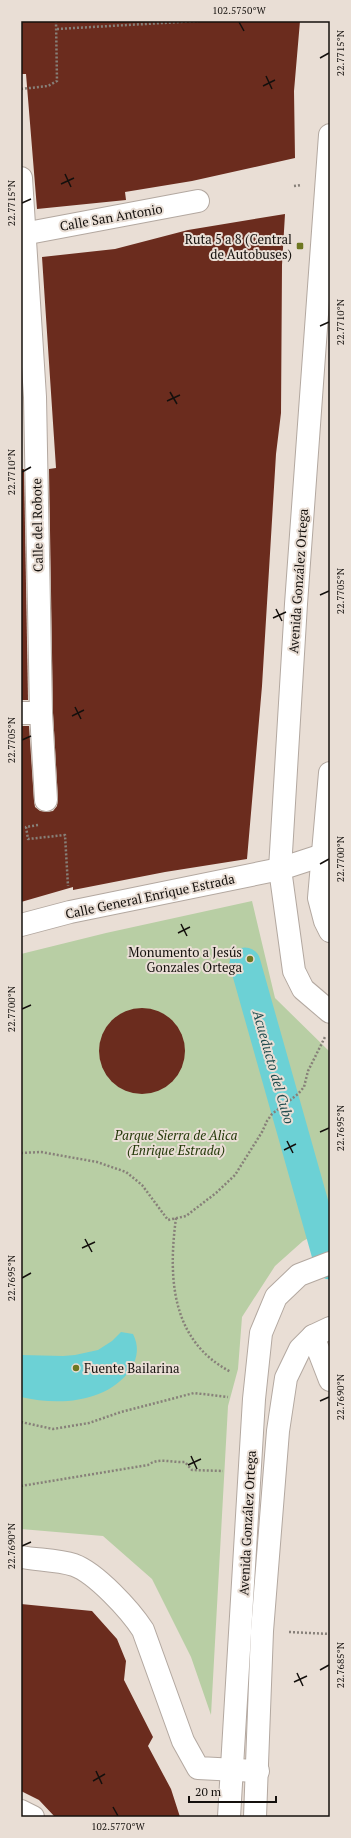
<svg xmlns="http://www.w3.org/2000/svg" width="351" height="1838" font-family="'PT Serif',serif">
  <style>
    .green { fill: #b8cea4 }
    .water { fill: #6cd1d5 }
    .lines { fill: none; stroke-linecap: round; stroke-linejoin: round }
    .canal { stroke: #6cd1d5; stroke-width: 31 }
    .building { fill: #6b2c1e }
    .street-casing { stroke: #b3a8a0; stroke-width: 24 }
    .secondary-casing { stroke: #b3a8a0; stroke-width: 24 }
    .path { stroke: #878079; stroke-width: 2.5; stroke-dasharray: 2 2; stroke-linecap: butt }
    .street { stroke: #fff; stroke-width: 22 }
    .secondary { stroke: #fff; stroke-width: 22 }
    .ticks { fill: none; stroke: #14100d; stroke-width: 1.5 }
    .poi-dot { fill: #6e7722; stroke: #e9ded5; stroke-width: 1.5 }
    .labels { text-anchor: middle; dominant-baseline: central; stroke-width: 4; stroke-linejoin: round; paint-order: stroke }
    .street-label { font-size: 13px; fill: #14100d; stroke: #e9ded5 }
    .poi-label { font-size: 13px; fill: #14100d; stroke: #e9ded5; text-anchor: end }
    .park-label { font-size: 13px; font-style: italic; fill: #243809; stroke: #e9ded5 }
    .water-label { font-size: 14px; font-style: italic; fill: #1e4b4d; stroke: #e9ded5 }
    .neatline { fill: none; stroke: #14100d; stroke-width: 1.5 }
    .ticks-label { font-size: 10px; text-anchor: middle; fill: #14100d }
  </style>
  <rect width="100%" height="100%" fill="#e9ded5"/>
  <polygon class="green" points="252,901 275,998 330,1052 330,1227 303,1241 275,1266 242,1317 238,1369 228,1406 211,1715 191,1657 152,1579 103,1536 21,1529 21,954 106,933"/>
  <path class="water" d="M121,1332L133,1334C139,1346 138,1357 131,1369C107,1403 59,1406 21,1397V1355L63,1356L75,1355L98,1350L112,1341Z"/>
  <g class="lines">
    <polyline class="canal" points="245,963 330,1264"/>
  </g>
  <g class="building">
    <polygon points="21,21 300,21 294,91 295,158 192,181 125,192 126,200 37,209 26,74 21,74"/>
    <polygon points="285,214 282,265 281,413 276,454 262,686 247,859 165,872 73,890 73,887 21,902 21,726 29,726 34,801 35,807 40,811 47,812 53,811 57,806 58,799 53,713 49,469 56,468 42,257 115,249 188,230"/>
    <polygon points="21,469 24,469 28,700 21,700"/>
    <circle cx="142" cy="1051" r="43"/>
    <polygon points="21,1604 92,1611 117,1639 126,1661 124,1680 153,1737 148,1746 171,1789 180,1817 55,1817 39,1800 21,1791"/>
  </g>
  <g class="lines">
    <defs>
      <g id="street">
        <polyline points="21,178 35,397 41,713 46,800"/>
        <polyline points="23,234 198,201"/>
        <polyline points="21,713 41,713"/>
        <polyline points="21,925 70,912 280,869 323,855"/>
        <polyline points="313,1336 330,1380"/>
        <path d="M21,1557C38,1560 58,1560 74,1565C96,1573 130,1610 143,1630L183,1741L198,1768L258,1771"/>
        <polyline points="21,1811 33,1817"/>
      </g>
      <g id="secondary">
        <polyline points="330,135 296,604 280,869 294,971 303,989 330,1012"/>
        <polyline points="330,773 319,898 325,921 330,931"/>
        <polyline points="229,1817 254,1399 261,1333 276,1297 299,1275 330,1263"/>
        <polyline points="255,1817 262,1631 278,1431 286,1378 300,1349 313,1336 330,1328"/>
      </g>
    </defs>
    <use href="#street" class="street-casing"/>
    <use href="#secondary" class="secondary-casing"/>
    <g class="path">
      <polyline points="57,29 198,21"/>
      <polyline points="21,89 48,86 57,81 56,21"/>
      <polyline points="294,186 301,185"/>
      <polyline points="38,825 26,827 28,839 65,835 68,886"/>
      <polyline points="21,1153 41,1152 97,1162 126,1172 142,1185 168,1220 186,1216 216,1193 235,1175 262,1132 267,1121 272,1114 298,1094 304,1087 308,1071 325,1037"/>
      <path d="M176,1218C168,1278 171,1341 231,1372"/>
      <polyline points="21,1422 53,1429 89,1423 121,1412 194,1393 228,1397"/>
      <path d="M21,1486L148,1465C159,1457 172,1463 185,1462L192,1470L223,1471"/>
      <polyline points="289,1632 330,1634"/>
    </g>
    <use href="#street" class="street"/>
    <use href="#secondary" class="secondary"/>
  </g>
  <path class="ticks" d="M239,22L244,31M320,58L329,53M266,76L272,89M263,86L275,80M65,174L71,187M61,184L74,178M22,203L31,199M320,326L329,322M170,392L177,404M167,401L180,395M22,472L31,467M320,595L329,591M276,609L282,621M273,618L286,612M75,707L81,719M72,716L84,710M22,740L31,736M320,864L329,859M181,924L187,936M178,933L190,927M22,1009L31,1005M320,1132L329,1128M287,1141L293,1153M284,1150L296,1144M85,1239L92,1252M82,1248L95,1242M22,1278L31,1273M320,1401L329,1397M191,1456L197,1469M188,1465L201,1459M22,1546L31,1542M320,1670L329,1665M297,1673L303,1686M294,1682L307,1676M96,1771L102,1784M93,1781L105,1774M113,1807L118,1816"/>
  <g class="poi-dot">
    <rect x="296" y="242" width="8" height="8" rx="2"/>
    <circle cx="250" cy="959" r="4"/>
    <circle cx="76" cy="1368" r="4"/>
  </g>
  <g class="labels">
    <g class="street-label">
      <text transform="translate(111 217) rotate(-10)">Calle San Antonio</text>
      <text transform="translate(37 525) rotate(-91)">Calle del Robote</text>
      <text transform="translate(298 581) rotate(-86)">Avenida González Ortega</text>
      <text transform="translate(150 896) rotate(-12)">Calle General Enrique Estrada</text>
      <text transform="translate(247 1523) rotate(-87)">Avenida González Ortega</text>
    </g>
    <g class="poi-label">
      <text x="292" y="239">Ruta 5 a 8 (Central<tspan x="292" dy="15">de Autobuses)</tspan></text>
      <text x="242" y="952">Monumento a Jesús<tspan x="242" dy="15">Gonzales Ortega</tspan></text>
      <text x="84" y="1368" text-anchor="start">Fuente Bailarina</text>
    </g>
    <g class="park-label">
      <text x="176" y="1135">Parque Sierra de Alica<tspan x="176" dy="15">(Enrique Estrada)</tspan></text>
    </g>
    <g class="water-label">
      <text transform="translate(274 1067) rotate(74)">Acueducto del Cubo</text>
    </g>
  </g>
  <rect width="351" height="1838" fill="none" stroke="#e9ded5" stroke-width="44"/>
  <path d="M189 1796v6h87v-6" fill="none" stroke="#14100d" stroke-width="2"/>
  <text x="195" y="1796" font-size="12" fill="#14100d" stroke="#e9ded5" stroke-width="3" paint-order="stroke">20 m</text>
  <rect x="22" y="22" width="307" height="1794" class="neatline"/>
  <g class="ticks-label">
    <text x="239" y="14">102.5750°W</text>
    <text transform="translate(340 53) rotate(-90)" y="4">22.7715°N</text>
    <text transform="translate(11 203) rotate(-90)" y="4">22.7715°N</text>
    <text transform="translate(340 322) rotate(-90)" y="4">22.7710°N</text>
    <text transform="translate(11 472) rotate(-90)" y="4">22.7710°N</text>
    <text transform="translate(340 591) rotate(-90)" y="4">22.7705°N</text>
    <text transform="translate(11 740) rotate(-90)" y="4">22.7705°N</text>
    <text transform="translate(340 859) rotate(-90)" y="4">22.7700°N</text>
    <text transform="translate(11 1009) rotate(-90)" y="4">22.7700°N</text>
    <text transform="translate(340 1128) rotate(-90)" y="4">22.7695°N</text>
    <text transform="translate(11 1278) rotate(-90)" y="4">22.7695°N</text>
    <text transform="translate(340 1397) rotate(-90)" y="4">22.7690°N</text>
    <text transform="translate(11 1546) rotate(-90)" y="4">22.7690°N</text>
    <text transform="translate(340 1665) rotate(-90)" y="4">22.7685°N</text>
    <text x="118" y="1830">102.5770°W</text>
  </g>
</svg>
